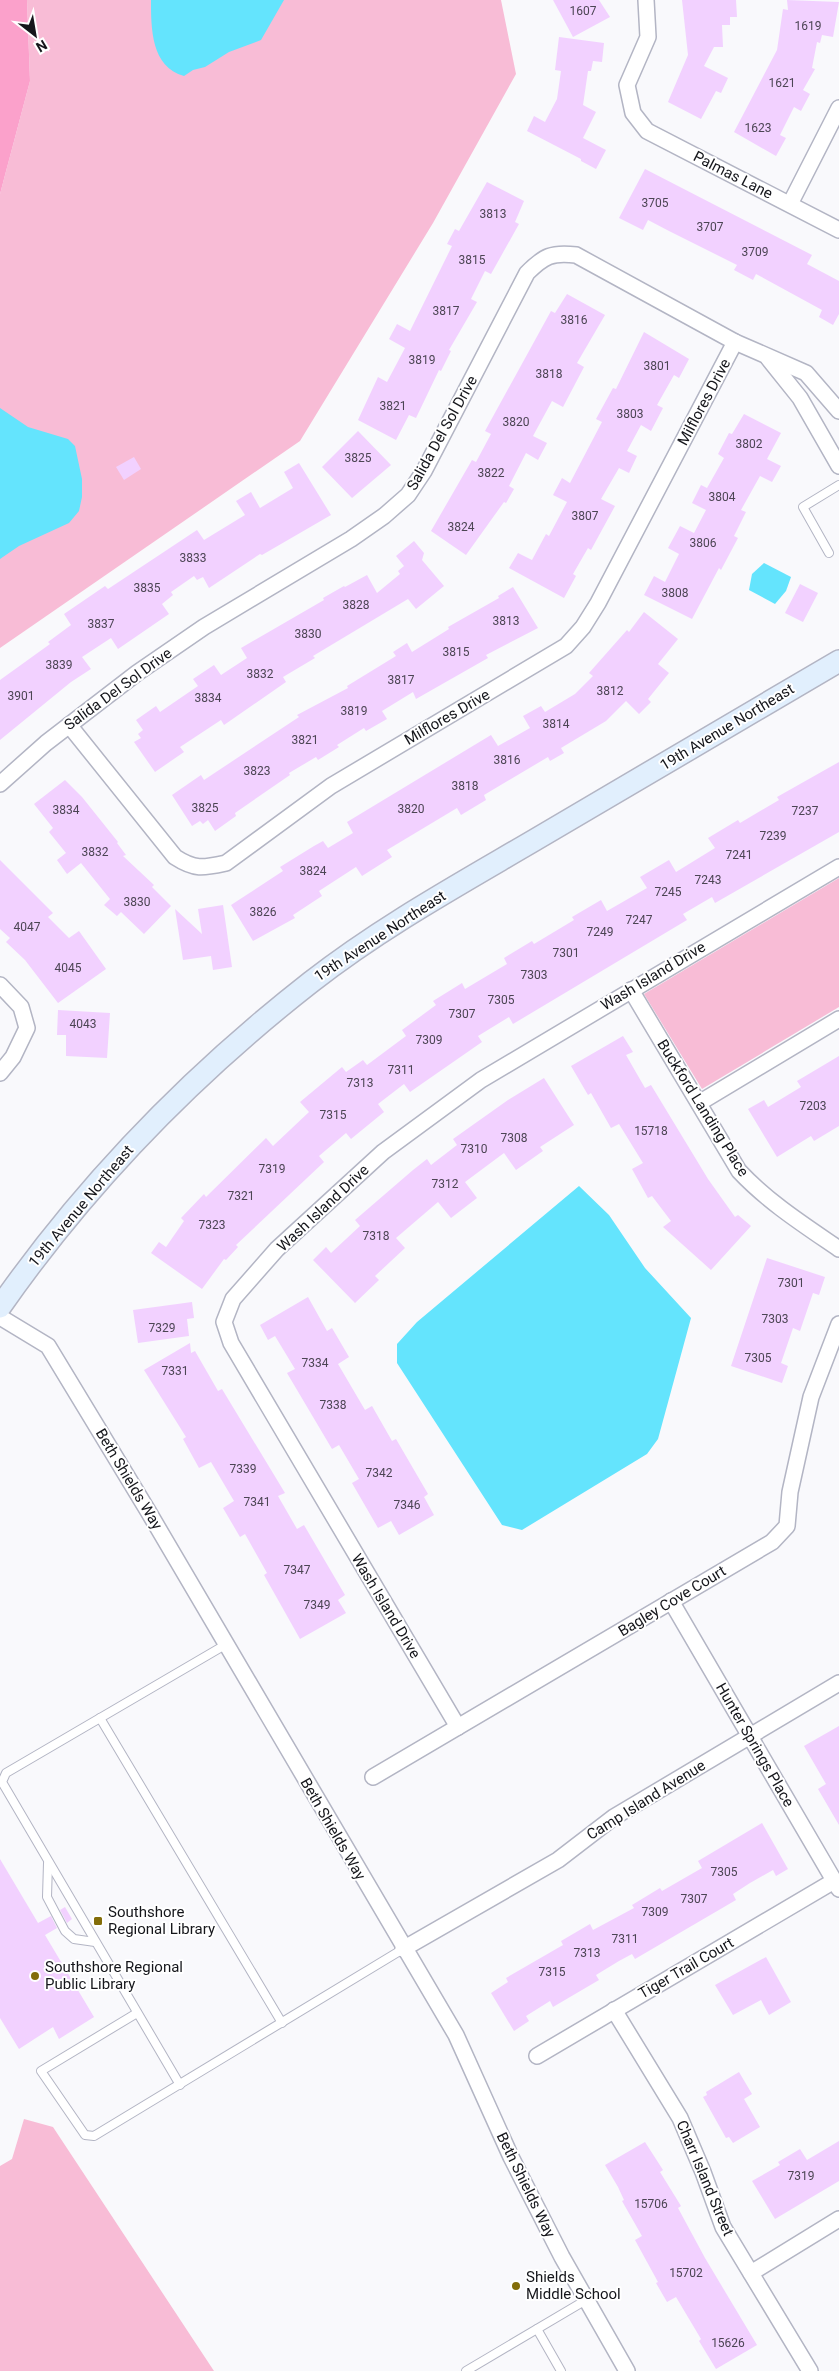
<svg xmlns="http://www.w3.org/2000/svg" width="839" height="2371" font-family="Roboto,sans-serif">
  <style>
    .green { fill: #f8bcd6 }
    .forest { fill: #fba1cb }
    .water { fill: #64e4fd }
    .building { fill: #f2d1ff }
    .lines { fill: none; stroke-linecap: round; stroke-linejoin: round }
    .lane-casing { stroke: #b3b5c4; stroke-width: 10 }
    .street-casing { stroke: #b3b5c4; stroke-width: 18 }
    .secondary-casing { stroke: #b3b5c4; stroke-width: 24 }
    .lane { stroke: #fff; stroke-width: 8 }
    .street { stroke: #fff; stroke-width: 15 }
    .secondary { stroke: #e1effd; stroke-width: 21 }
    .poi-dot { fill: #836d09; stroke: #fff; stroke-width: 2 }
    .labels { text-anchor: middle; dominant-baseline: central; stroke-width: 4; stroke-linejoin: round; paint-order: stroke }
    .number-label { font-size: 12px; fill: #4c4554 }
    .street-label { font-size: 15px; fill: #15161b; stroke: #fff }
    .poi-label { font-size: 15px; fill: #15161b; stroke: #fff; text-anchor: start }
  </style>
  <rect width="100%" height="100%" fill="#f9f9fc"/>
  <g class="green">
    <polygon points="27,0 501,0 516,74 433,223 300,441 0,648 0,194 30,81"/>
    <polygon points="839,878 839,1007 702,1089 644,994"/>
    <polygon points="24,2119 53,2127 214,2371 0,2371 0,2166 12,2159"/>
  </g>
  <polygon class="forest" points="0,0 27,0 30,81 0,194"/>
  <g class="water">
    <path d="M151,0H284L261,40L229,52L205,67L193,70L184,76C151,67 151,28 151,0Z"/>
    <polygon points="0,408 28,427 68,439 75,446 82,479 82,497 79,511 69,523 19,546 0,559"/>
    <polygon points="764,563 791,577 786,591 775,604 749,590 752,574"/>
    <polygon points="579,1186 609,1215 645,1268 691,1318 658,1439 647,1454 522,1530 502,1525 397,1363 397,1344 417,1322"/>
  </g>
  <g class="building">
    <polygon points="553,0 599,0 610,17 573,37"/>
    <polygon points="682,0 736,0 737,17 730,17 730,25 722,25 723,47 714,47 704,66 728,78 721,93 716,91 701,119 668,102 688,55"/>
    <polygon points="787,0 839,2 833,37 822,35 820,43 817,42 812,68 815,69 803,90 810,94 801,111 794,107 780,135 786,138 776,156 734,132 777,50 783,9 788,10"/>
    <polygon points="559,37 604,43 602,62 593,61 591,71 588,71 583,105 596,112 583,138 606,150 596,169 581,161 581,159 527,131 534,116 545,122 557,99 561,71 555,70"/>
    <polygon points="645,169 812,255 807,264 839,281 839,314 833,325 819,317 822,310 756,274 753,280 734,270 737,265 669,231 648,220 643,230 619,218"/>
    <polygon points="487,182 524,201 515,222 519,224 491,274 485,271 471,299 477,302 449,350 451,351 441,371 439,370 416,418 409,415 396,440 358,420 378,377 387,382 405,348 389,339 397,324 410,331 452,246 447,244 455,229 459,231"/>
    <polygon points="567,294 605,315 577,363 584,367 563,407 552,401 533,436 547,443 538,460 526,453 509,486 514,489 506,503 504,502 466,555 431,531 472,460 476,462 491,434 485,431 551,311 555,313"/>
    <polygon points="644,332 689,359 679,378 674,375 657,405 663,408 651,431 641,425 627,451 637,456 629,473 619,468 601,499 615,506 591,550 588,548 573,574 576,576 564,598 509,568 518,553 532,560 546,534 549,536 567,502 553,495 562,478 570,483 602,422 596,419 613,388 616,389"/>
    <polygon points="744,414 781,433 767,459 781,466 772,482 760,476 741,510 746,512 734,536 738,538 721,570 719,568 692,619 644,595 654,576 665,582 679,554 668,548 680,526 694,533 706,510 692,503 701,485 707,488 724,458 718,454 729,433 732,434"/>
    <polygon points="358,431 391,465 352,498 322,467"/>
    <polygon points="134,457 141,469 124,480 116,467"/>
    <polygon points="299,463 331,515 262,555 260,554 209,588 203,577 197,580 194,576 171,592 173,595 162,604 169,614 118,649 111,638 82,657 91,669 71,682 0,740 0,680 50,644 48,642 71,625 64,614 105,586 108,589 197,530 204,540 245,515 236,501 251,492 260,508 293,488 284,472"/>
    <polygon points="414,541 424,553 422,560 444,586 416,609 408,599 313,656 315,658 283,677 286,682 224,725 221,720 180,747 184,752 155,772 134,742 141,738 138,734 143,730 136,720 156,706 160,712 198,686 193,679 214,665 221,675 247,658 241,648 324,600 323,598 344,586 345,587 367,575 377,593 400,574 398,571 404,566 396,556"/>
    <polygon points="800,584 818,593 803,622 785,613"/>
    <polygon points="513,587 538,628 486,655 488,658 416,699 413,692 382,711 387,719 366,731 364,728 337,745 339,747 318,760 316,757 289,773 290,775 235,813 236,816 215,831 208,820 203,824 200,821 192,826 172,795 201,775 204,780 299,717 297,715 348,688 347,686 396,656 393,652 407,643 412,652 449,629 448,627 499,598 498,596"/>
    <polygon points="644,612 678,639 658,664 669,673 648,699 651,702 639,714 626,701 606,721 561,748 564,753 550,761 548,757 484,795 486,800 461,815 457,808 387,850 392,857 362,876 356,867 319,891 322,896 293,915 295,918 253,941 231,905 283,871 280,867 314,846 323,841 328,848 353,833 347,822 491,735 498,746 530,728 523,716 541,706 545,712 575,694 593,676 589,673 627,630 629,632"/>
    <polygon points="839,762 839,832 715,903 712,897 683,914 687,920 513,1024 509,1017 478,1036 482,1042 410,1092 404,1084 378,1104 384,1112 351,1139 346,1133 319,1156 324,1162 236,1245 238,1247 226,1260 224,1259 202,1289 151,1253 159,1242 166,1247 184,1221 181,1218 204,1194 206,1197 266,1138 273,1146 309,1112 300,1102 342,1067 346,1072 363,1060 367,1065 406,1036 402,1030 436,1005 433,1001 462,983 465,989 507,964 504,958 532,941 534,944 574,920 572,917 601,900 607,911 647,888 640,877 669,860 676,872 715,848 708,838 738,820 740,823 779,800 777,797"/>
    <polygon points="65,780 82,797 118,842 117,843 126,855 123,856 154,885 152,887 171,906 144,934 121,912 117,916 104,905 110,899 81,863 67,874 57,860 66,853 49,832 53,828 34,804"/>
    <polygon points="0,860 53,913 48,917 69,938 79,931 106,969 58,1003 25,960 6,942 10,938 0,929"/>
    <polygon points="223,905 232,967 213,970 211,956 183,960 175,909 202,934 198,909"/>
    <polygon points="58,1010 110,1013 107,1058 66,1056 66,1035 57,1035"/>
    <polygon points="623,1036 633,1052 626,1055 645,1088 651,1085 708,1179 735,1217 738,1215 751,1226 711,1270 663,1227 671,1221 652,1196 648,1198 632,1169 643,1163 619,1124 611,1128 591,1093 588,1095 571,1066"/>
    <polygon points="839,1056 839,1126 814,1141 811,1136 777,1157 748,1109 764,1100 768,1107 801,1087 797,1081"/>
    <polygon points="544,1078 574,1125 540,1147 543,1151 516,1170 504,1153 465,1182 477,1198 451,1218 438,1202 396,1238 405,1248 375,1276 379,1280 355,1303 313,1260 326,1247 331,1253 360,1226 355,1220 413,1170 427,1159 431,1165 457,1145 453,1139 508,1100"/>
    <polygon points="767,1258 825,1277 819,1295 813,1293 800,1331 793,1328 781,1363 788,1366 782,1383 731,1366"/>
    <polygon points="308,1297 327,1331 332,1328 349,1357 338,1364 365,1410 372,1406 392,1441 396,1439 428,1494 424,1497 434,1515 399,1535 391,1521 378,1528 352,1483 359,1479 339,1445 332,1449 287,1373 295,1369 275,1336 268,1340 260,1325"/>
    <polygon points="192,1302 194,1318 187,1319 189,1336 138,1343 133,1310"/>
    <polygon points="190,1343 191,1353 195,1351 218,1391 222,1389 285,1493 278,1496 297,1529 304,1525 345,1595 338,1600 346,1613 300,1639 264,1575 267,1573 245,1534 240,1537 223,1508 234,1501 211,1462 199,1468 183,1439 186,1437 144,1370"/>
    <polygon points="839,1726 839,1825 818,1789 826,1784 804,1746"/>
    <polygon points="762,1823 788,1869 776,1876 773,1870 750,1883 733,1894 736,1900 635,1959 632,1954 619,1961 596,1975 599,1980 553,2007 550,2001 526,2016 529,2021 514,2031 491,1993 508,1982 506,1978 563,1945 561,1941 590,1924 593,1930 634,1908 632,1905 660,1888 662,1891 702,1868 698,1861"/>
    <polygon points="0,1859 38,1923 51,1916 57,1928 45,1935 94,2017 59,2039 53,2027 19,2049 0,2018"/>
    <polygon points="65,1907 72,1919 67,1923 60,1910"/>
    <polygon points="766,1957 791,2002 769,2015 761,2000 733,2015 715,1985"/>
    <polygon points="739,2072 752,2094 744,2099 760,2127 733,2143 729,2137 726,2138 703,2097 707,2095 706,2092"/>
    <polygon points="839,2141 839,2181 775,2219 752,2181 780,2165 778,2162 800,2149 807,2160"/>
    <polygon points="645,2142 663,2170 660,2172 681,2206 678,2208 705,2258 757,2345 716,2369 699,2341 701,2339 676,2297 667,2302 656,2283 658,2282 635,2240 642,2236 622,2201 624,2200 618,2187 605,2165"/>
  </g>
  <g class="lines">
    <defs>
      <g id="lane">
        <polyline points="829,553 803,507 839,485"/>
        <polyline points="100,1718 282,2023"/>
        <polyline points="48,1863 47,1897 65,1931 74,1939 95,1942"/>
        <polyline points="137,2013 41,2071 85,2135 94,2136 403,1949"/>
        <polyline points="180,2085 2,1782 6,1773 225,1645"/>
        <polyline points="537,2329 561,2371"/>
        <polyline points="466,2371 586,2300"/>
      </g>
      <g id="street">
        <polyline points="646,0 648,37 627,85 633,113 647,131 839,230"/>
        <polyline points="790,204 839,108"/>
        <polyline points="768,358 800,398 839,466"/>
        <path d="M69,725L175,857C195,870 203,868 226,863L331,786L566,646L583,627L598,603L735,342"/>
        <path d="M0,784L46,743L137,673L204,627L351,539L384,516L408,495L424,471L527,273C544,256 552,252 576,255L735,342L806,373L839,411"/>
        <polyline points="0,985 21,1007 27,1028 13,1057 0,1073"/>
        <path d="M631,990L739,1171C768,1202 804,1225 839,1249"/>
        <polyline points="699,1103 839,1019"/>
        <polyline points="0,1317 48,1346 148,1511 456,2035 511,2157 562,2257 627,2371"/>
        <polyline points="671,1601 839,1889"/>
        <polyline points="458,1727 231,1343 224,1322 233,1299 277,1249 383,1152 481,1080 839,867"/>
        <polyline points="373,1777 772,1542 787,1526 790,1492 811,1397 839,1324"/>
        <polyline points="403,1949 558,1860 614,1817 839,1683"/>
        <polyline points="614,2010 680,2118 703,2172 723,2227 810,2371"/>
        <polyline points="537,2056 834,1881"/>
        <polyline points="751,2273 839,2219"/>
      </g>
      <path id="secondary" d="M0,1307C86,1184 192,1075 311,982C380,928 458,885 533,841C635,781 737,721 839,661"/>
    </defs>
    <use href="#lane" class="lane-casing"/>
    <use href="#street" class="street-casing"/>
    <use href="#secondary" class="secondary-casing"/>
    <use href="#lane" class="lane"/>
    <use href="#street" class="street"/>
    <use href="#secondary" class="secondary"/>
  </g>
  <g class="poi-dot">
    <rect x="93" y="1916" width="10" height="10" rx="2.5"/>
    <circle cx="35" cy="1976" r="5"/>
    <circle cx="516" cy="2286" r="5"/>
  </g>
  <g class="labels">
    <g class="number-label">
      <text x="583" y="11">1607</text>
      <text x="808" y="26">1619</text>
      <text x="782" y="83">1621</text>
      <text x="758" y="128">1623</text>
      <text x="655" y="203">3705</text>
      <text x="493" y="214">3813</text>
      <text x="710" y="227">3707</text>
      <text x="755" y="252">3709</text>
      <text x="472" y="260">3815</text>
      <text x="446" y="311">3817</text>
      <text x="574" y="320">3816</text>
      <text x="422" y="360">3819</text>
      <text x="657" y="366">3801</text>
      <text x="549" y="374">3818</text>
      <text x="393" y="406">3821</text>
      <text x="630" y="414">3803</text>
      <text x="516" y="422">3820</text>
      <text x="749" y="444">3802</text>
      <text x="358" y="458">3825</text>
      <text x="491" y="473">3822</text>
      <text x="722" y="497">3804</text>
      <text x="585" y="516">3807</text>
      <text x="461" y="527">3824</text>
      <text x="703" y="543">3806</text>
      <text x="193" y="558">3833</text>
      <text x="147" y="588">3835</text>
      <text x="675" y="593">3808</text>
      <text x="356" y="605">3828</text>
      <text x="506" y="621">3813</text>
      <text x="101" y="624">3837</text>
      <text x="308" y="634">3830</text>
      <text x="456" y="652">3815</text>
      <text x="59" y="665">3839</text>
      <text x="260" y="674">3832</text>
      <text x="401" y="680">3817</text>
      <text x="610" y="691">3812</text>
      <text x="21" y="696">3901</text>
      <text x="208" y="698">3834</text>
      <text x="354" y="711">3819</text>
      <text x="556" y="724">3814</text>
      <text x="305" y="740">3821</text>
      <text x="507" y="760">3816</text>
      <text x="257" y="771">3823</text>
      <text x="465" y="786">3818</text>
      <text x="205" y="808">3825</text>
      <text x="411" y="809">3820</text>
      <text x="66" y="810">3834</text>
      <text x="805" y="811">7237</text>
      <text x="773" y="836">7239</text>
      <text x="95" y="852">3832</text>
      <text x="739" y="855">7241</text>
      <text x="313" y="871">3824</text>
      <text x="708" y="880">7243</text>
      <text x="668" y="892">7245</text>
      <text x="137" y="902">3830</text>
      <text x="263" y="912">3826</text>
      <text x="639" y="920">7247</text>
      <text x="27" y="927">4047</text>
      <text x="600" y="932">7249</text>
      <text x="566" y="953">7301</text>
      <text x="68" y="968">4045</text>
      <text x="534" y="975">7303</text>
      <text x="501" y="1000">7305</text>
      <text x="462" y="1014">7307</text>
      <text x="83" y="1024">4043</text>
      <text x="429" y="1040">7309</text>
      <text x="401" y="1070">7311</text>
      <text x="360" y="1083">7313</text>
      <text x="813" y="1106">7203</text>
      <text x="333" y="1115">7315</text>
      <text x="651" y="1131">15718</text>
      <text x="514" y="1138">7308</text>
      <text x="474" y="1149">7310</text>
      <text x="272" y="1169">7319</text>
      <text x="445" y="1184">7312</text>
      <text x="241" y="1196">7321</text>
      <text x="212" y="1225">7323</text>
      <text x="376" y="1236">7318</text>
      <text x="791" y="1283">7301</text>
      <text x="775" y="1319">7303</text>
      <text x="162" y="1328">7329</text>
      <text x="758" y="1358">7305</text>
      <text x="315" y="1363">7334</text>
      <text x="175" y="1371">7331</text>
      <text x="333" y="1405">7338</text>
      <text x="243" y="1469">7339</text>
      <text x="379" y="1473">7342</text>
      <text x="257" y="1502">7341</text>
      <text x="407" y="1505">7346</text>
      <text x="297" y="1570">7347</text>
      <text x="317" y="1605">7349</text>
      <text x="724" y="1872">7305</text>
      <text x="694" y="1899">7307</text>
      <text x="655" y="1912">7309</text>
      <text x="625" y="1939">7311</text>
      <text x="587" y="1953">7313</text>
      <text x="552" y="1972">7315</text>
      <text x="801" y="2176">7319</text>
      <text x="651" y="2204">15706</text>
      <text x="686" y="2273">15702</text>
      <text x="728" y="2343">15626</text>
    </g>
    <g class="street-label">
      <text transform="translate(733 175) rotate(27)">Palmas Lane</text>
      <text transform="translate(704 402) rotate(-62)">Milflores Drive</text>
      <text transform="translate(442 433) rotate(-61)">Salida Del Sol Drive</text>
      <text transform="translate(118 689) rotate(-36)">Salida Del Sol Drive</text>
      <text transform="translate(447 717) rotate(-30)">Milflores Drive</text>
      <text transform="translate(727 727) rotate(-31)">19th Avenue Northeast</text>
      <text transform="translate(380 936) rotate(-33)">19th Avenue Northeast</text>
      <text transform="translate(653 976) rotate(-31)">Wash Island Drive</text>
      <text transform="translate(703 1108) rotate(58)">Buckford Landing Place</text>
      <text transform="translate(81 1206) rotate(-50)">19th Avenue Northeast</text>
      <text transform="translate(323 1208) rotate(-43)">Wash Island Drive</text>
      <text transform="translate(129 1479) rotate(59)">Beth Shields Way</text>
      <text transform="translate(672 1601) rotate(-31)">Bagley Cove Court</text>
      <text transform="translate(386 1606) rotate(59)">Wash Island Drive</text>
      <text transform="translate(755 1745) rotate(60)">Hunter Springs Place</text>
      <text transform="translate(646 1800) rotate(-32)">Camp Island Avenue</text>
      <text transform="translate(333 1829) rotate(60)">Beth Shields Way</text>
      <text transform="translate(686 1968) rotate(-30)">Tiger Trail Court</text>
      <text transform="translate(705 2178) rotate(67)">Charr Island Street</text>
      <text transform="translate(526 2185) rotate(64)">Beth Shields Way</text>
    </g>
    <g class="poi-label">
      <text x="108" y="1912">Southshore<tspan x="108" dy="17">Regional Library</tspan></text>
      <text x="45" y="1967">Southshore Regional<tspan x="45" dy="17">Public Library</tspan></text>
      <text x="526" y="2277">Shields<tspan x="526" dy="17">Middle School</tspan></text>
    </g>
  </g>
  <g transform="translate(35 35) rotate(149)" stroke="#ffffff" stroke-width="4" paint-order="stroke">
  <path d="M0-4L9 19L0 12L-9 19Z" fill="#15161b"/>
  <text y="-8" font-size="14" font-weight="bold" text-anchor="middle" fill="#15161b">N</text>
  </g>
</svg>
